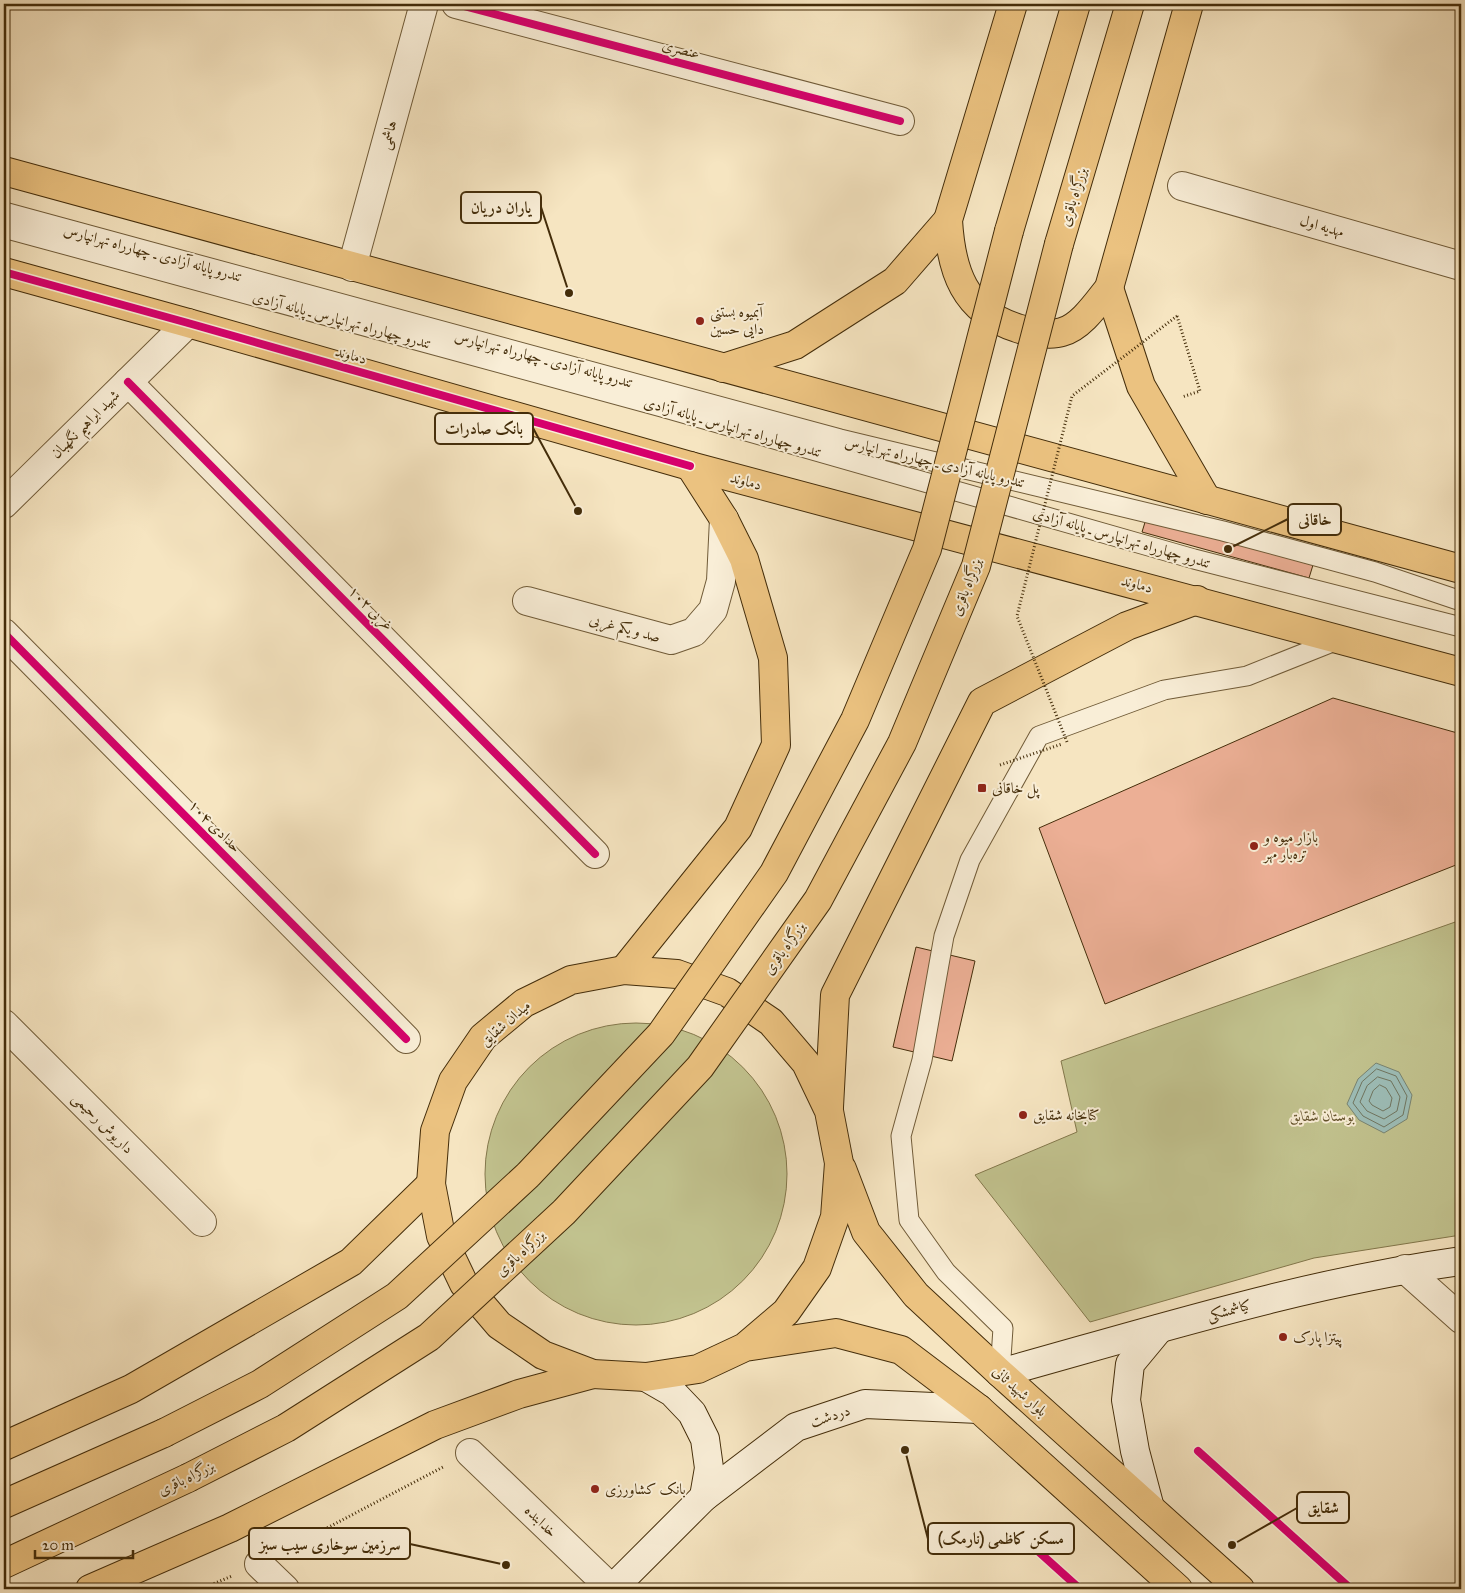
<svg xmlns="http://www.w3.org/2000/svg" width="1465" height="1593" font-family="'IM FELL Great Primer',Amiri,serif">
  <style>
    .green { fill: #c2c38f; stroke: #83784c }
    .water { fill: #9dbeb8; stroke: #798472 }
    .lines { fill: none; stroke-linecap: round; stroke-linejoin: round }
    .shore { stroke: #707661; stroke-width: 1 }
    .building { fill: #ecaf95; stroke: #442d0a }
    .service-casing { stroke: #705b38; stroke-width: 21 }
    .minor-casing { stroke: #705b38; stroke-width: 30 }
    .secondary-casing { stroke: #442d0a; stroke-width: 30 }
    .primary-casing { stroke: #442d0a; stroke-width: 30 }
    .trunk-casing { stroke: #442d0a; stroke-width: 30 }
    .path { stroke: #442d0a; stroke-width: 3; stroke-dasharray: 1 2.5; stroke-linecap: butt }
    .service { stroke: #f9eed7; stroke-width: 19 }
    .minor { stroke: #f9eed7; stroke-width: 28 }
    .secondary { stroke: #f9eed7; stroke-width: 28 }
    .primary { stroke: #ebc280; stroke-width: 28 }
    .trunk { stroke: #ebc280; stroke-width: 28 }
    .trunk-bridge-casing { stroke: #442d0a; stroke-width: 30; stroke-linecap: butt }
    .path-bridge { stroke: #442d0a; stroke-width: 3; stroke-dasharray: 1 2.5; stroke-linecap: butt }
    .trunk-bridge { stroke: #ebc280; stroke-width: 28 }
    .cycleway-casing { stroke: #f9eed7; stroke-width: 11 }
    .cycleway { stroke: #d6006c; stroke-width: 8 }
    .poi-dot { fill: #8f2418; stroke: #f9eed7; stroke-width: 2 }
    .labels { text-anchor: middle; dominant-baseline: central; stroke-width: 4; stroke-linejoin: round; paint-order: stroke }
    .street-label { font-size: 15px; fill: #442d0a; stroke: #f9eed7 }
    .poi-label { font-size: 15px; fill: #442d0a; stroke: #f9eed7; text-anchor: start }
    .park-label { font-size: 15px; font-style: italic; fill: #64522b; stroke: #f9eed7 }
    .leader { fill: none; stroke: #442d0a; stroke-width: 2 }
    .callout-dot { fill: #442d0a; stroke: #f9eed7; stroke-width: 2 }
    .callout { fill: #f9eed7; stroke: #442d0a; stroke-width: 2 }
    .callout-label { font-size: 16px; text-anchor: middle; font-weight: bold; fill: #442d0a }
  </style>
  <rect width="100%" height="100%" fill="#f6e5c1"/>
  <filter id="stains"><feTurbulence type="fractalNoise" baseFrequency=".004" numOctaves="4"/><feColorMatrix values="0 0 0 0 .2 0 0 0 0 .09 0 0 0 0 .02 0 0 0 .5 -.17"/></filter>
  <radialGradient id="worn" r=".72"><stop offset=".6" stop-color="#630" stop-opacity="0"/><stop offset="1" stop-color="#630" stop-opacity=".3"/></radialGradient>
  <g class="green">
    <polygon points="1458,921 1461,928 1461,1235 1314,1258 1090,1322 975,1175 1077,1132 1061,1061"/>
    <circle cx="636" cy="1174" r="151"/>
  </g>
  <polygon class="water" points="1376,1063 1399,1072 1412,1095 1407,1119 1384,1133 1359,1120 1347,1104 1358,1079"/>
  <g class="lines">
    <g class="shore">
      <polygon points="1377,1069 1396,1076 1407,1096 1403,1115 1384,1127 1363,1116 1353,1103 1362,1082"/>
      <polygon points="1378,1077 1391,1081 1400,1097 1397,1111 1384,1119 1367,1111 1360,1102 1367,1086"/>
      <polygon points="1380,1085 1386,1088 1392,1098 1390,1107 1383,1111 1372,1105 1369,1101 1373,1091"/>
    </g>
  </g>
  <g class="building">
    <polygon points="1146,519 1313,565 1309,578 1142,532"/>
    <polygon points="1333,698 1461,734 1461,863 1105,1004 1039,828"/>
    <polygon points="916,947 975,961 952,1061 893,1047"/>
  </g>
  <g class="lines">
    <defs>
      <g id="service">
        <polyline points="4,212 840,439 1223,531 1375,572 1461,601"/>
        <polyline points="4,228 662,407 1194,559 1461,627"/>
        <polyline points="1000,1373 1003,1328 946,1272 909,1220 901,1136 922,1060 944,936 970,860 1039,736 1164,690 1247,676 1340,639"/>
      </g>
      <g id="minor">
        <polyline points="456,4 900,121"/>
        <polyline points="1182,186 1461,266"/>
        <polyline points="352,267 424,4"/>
        <polyline points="128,382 595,854"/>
        <polyline points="4,504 188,323"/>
        <polyline points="527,601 671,640 694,632 713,610 721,581 724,519"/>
        <polyline points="4,633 406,1039"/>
        <polyline points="4,1024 202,1222"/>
        <polyline points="1405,1269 1461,1319"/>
        <polyline points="470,1453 612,1589"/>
        <polyline points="259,1564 285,1589"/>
      </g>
      <g id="secondary">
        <path d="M1000,1373C1152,1331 1304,1283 1461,1261"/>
        <polyline points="646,1377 672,1392 692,1413 705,1439 709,1468 704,1497"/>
        <polyline points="1150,1508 1135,1451 1126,1400 1130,1364 1159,1329"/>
        <polyline points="612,1589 704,1497 796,1427 865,1404 979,1409"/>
      </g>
      <g id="primary">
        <polyline points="4,171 1461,569"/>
        <polyline points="4,272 188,323 690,466 1461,672"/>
        <polyline points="624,970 738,828 776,745 773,658 744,559 724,519 690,466"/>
        <polyline points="829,1107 835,995 982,702 1127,626 1197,600"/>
        <polyline points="842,1169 866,1232 916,1295 1000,1373 1240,1589"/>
        <polyline points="745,1347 786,1312 817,1268 835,1217 839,1163 829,1111 806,1063 771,1022 727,992 677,974 624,970 571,980 524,1003 483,1037 453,1081 435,1131 431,1184 441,1236 464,1284 499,1325 543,1355 593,1374 646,1377 698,1369 745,1347 836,1333 901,1350 979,1409 1178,1589"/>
      </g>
      <g id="trunk">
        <path d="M1013,4L948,220C951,271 964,311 1017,328C1028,332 1050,336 1062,332C1081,327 1097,303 1109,288L1189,4"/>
        <polyline points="1009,231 1076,4"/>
        <polyline points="1059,244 1130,4"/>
        <polyline points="1109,288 1141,386 1207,500"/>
        <polyline points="723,368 795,345 895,281 948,220"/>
        <polyline points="4,1446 131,1389 351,1262 431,1184"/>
        <polyline points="4,1504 164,1433"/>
        <polyline points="4,1564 188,1478"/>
        <polyline points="90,1589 230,1528 435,1425 519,1394 593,1374"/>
      </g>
    </defs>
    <use href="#service" class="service-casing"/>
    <use href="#minor" class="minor-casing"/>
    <use href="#secondary" class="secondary-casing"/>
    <use href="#primary" class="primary-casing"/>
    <use href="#trunk" class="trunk-casing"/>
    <g class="path">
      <polyline points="1177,316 1200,391 1182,397"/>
      <polyline points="287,1549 443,1467"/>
      <polyline points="201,1589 232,1576"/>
    </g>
    <use href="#service" class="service"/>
    <use href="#minor" class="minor"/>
    <use href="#secondary" class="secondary"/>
    <use href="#primary" class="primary"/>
    <use href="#trunk" class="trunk"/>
    <defs>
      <g id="trunk-bridge">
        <polyline points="164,1433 260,1384 397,1296 528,1175 661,1034 774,873 855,720 927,549 1009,231"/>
        <polyline points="188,1478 286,1428 429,1337 564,1212 700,1067 818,900 902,743 976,566 1059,244"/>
      </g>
    </defs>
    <use href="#trunk-bridge" class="trunk-bridge-casing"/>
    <g class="path-bridge">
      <polyline points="1067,742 1017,616 1072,396 1177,316"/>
      <polyline points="1000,765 1062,744"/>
    </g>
    <use href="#trunk-bridge" class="trunk-bridge"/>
    <defs>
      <g id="cycleway">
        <polyline points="456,4 900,121"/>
        <polyline points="4,272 188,323 690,466"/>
        <polyline points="128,382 595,854"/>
        <polyline points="4,633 406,1039"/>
        <polyline points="1198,1451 1351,1589"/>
        <polyline points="1019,1534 1080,1589"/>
      </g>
    </defs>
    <use href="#cycleway" class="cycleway-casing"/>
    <use href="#cycleway" class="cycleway"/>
  </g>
  <g class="poi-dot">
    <circle cx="700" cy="321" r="5"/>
    <rect x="977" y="783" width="10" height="10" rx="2.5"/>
    <circle cx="1254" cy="846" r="5"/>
    <circle cx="1023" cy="1115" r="5"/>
    <circle cx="1283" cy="1337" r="5"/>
    <circle cx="595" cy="1489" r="5"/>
  </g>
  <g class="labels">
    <g class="street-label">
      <text transform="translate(681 49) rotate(15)">عنصری</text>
      <text transform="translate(388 135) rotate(-75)">هاشمی</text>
      <text transform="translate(1073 197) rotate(-73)">بزرگراه باقری</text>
      <text transform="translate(1322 226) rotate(16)">مهدیه اول</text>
      <text transform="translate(153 253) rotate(15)">تندرو پایانه آزادی ـ چهارراه تهرانپارس</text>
      <text transform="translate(342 320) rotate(15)">تندرو چهارراه تهرانپارس ـ پایانه آزادی</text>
      <text transform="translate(351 355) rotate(16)">دماوند</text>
      <text transform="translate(544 359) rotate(15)">تندرو پایانه آزادی ـ چهارراه تهرانپارس</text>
      <text transform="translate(85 424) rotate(-45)">شهید ابراهیم نگهبان</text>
      <text transform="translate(733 427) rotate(16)">تندرو چهارراه تهرانپارس ـ پایانه آزادی</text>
      <text transform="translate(935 462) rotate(13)">تندرو پایانه آزادی ـ چهارراه تهرانپارس</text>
      <text transform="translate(746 481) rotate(15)">دماوند</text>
      <text transform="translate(1122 538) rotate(16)">تندرو چهارراه تهرانپارس ـ پایانه آزادی</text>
      <text transform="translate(1137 584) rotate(15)">دماوند</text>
      <text transform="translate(966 587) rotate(-69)">بزرگراه باقری</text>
      <text transform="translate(371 608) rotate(45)">۱۰۲ غربی</text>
      <text transform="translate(625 628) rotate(15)">صد و یکم غربی</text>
      <text transform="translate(215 826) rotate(45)">حدادی ۱۰۴</text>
      <text transform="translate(784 948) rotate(-55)">بزرگراه باقری</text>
      <text transform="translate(505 1023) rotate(-41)">میدان شقایق</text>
      <text transform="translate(103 1123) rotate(45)">داریوش رحیمی</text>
      <text transform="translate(520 1253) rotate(-43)">بزرگراه باقری</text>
      <text transform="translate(1229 1310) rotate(-15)">کیاشمشکی</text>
      <text transform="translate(1020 1391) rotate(42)">بلوار شهید ثانی</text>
      <text transform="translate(830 1416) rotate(-18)">دردشت</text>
      <text transform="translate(186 1478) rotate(-26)">بزرگراه باقری</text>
      <text transform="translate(541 1521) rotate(44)">خدابنده</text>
    </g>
    <g class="poi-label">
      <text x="710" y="312">آبمیوه بستنی<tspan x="710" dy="17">دایی حسین</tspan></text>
      <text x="992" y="788">پل خاقانی</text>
      <text x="1264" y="837">بازار میوه و<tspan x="1264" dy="17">تره‌بار مهر</tspan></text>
      <text x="1033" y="1115">کتابخانه شقایق</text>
      <text x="1293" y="1337">پیتزا پارک</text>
      <text x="605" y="1489">بانک کشاورزی</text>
    </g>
    <g class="park-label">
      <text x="1322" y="1116">بوستان شقایق</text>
    </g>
  </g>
  <path class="leader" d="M569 293L541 207M578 511L533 428M1228 549L1288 519M1232 1545L1297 1508M905 1450L928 1539M506 1565L410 1544"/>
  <g class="callout-dot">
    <circle cx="569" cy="293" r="5"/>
    <circle cx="578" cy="511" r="5"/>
    <circle cx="1228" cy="549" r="5"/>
    <circle cx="1232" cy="1545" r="5"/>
    <circle cx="905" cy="1450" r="5"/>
    <circle cx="506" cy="1565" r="5"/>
  </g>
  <g class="callout">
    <rect x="461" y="192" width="80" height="31" rx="5"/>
    <rect x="435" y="413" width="98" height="31" rx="5"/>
    <rect x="1288" y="504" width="53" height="31" rx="5"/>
    <rect x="1297" y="1492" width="52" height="31" rx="5"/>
    <rect x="928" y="1523" width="146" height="31" rx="5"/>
    <rect x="249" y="1528" width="161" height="31" rx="5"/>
  </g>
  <g class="callout-label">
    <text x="501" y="213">یاران دریان</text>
    <text x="484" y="434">بانک صادرات</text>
    <text x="1315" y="525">خاقانی</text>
    <text x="1323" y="1513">شقایق</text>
    <text x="1001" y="1544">مسکن کاظمی (نارمک)</text>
    <text x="330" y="1550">سرزمین سوخاری سیب سبز</text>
  </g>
  <rect width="1465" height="1593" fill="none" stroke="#f6e5c1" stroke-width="20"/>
  <rect x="5" y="5" width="1455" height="1583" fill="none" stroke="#442d0a" stroke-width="2.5"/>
  <rect x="10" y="10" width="1445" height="1573" fill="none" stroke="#442d0a"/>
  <path d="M35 1550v8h98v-8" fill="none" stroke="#442d0a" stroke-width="2.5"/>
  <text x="42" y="1550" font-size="15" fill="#442d0a" stroke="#f9eed7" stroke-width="4" paint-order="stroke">20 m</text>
  <rect width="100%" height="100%" filter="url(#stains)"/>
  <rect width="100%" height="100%" fill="url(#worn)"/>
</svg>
